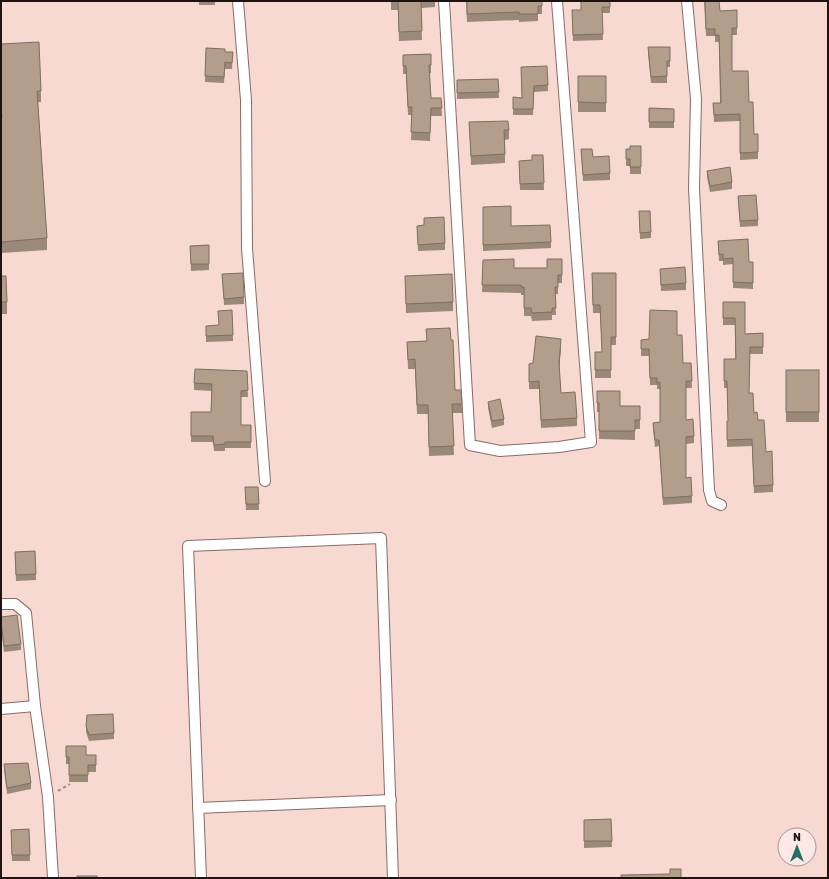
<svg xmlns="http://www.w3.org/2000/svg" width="829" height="879" font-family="Rubik,sans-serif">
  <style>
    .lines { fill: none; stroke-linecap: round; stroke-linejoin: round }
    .minor-casing { stroke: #866c66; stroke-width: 12 }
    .path { stroke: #9a8580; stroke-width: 2; stroke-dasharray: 3 3; stroke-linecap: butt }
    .minor { stroke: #fff; stroke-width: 10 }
    .wall { fill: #9a8878 }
    .shaded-wall { fill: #7d6f62 }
    .building { fill: #b39e8c; stroke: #7d6f62 }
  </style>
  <rect width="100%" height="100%" fill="#f7d9d2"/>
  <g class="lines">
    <defs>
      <g id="minor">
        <polyline points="238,1 246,100 247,248 265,481"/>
        <polyline points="444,1 470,445 500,451 559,447 591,442 557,1"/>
        <polyline points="687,1 696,99 694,188 709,490 712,501 721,505"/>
        <polyline points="1,604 15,604 26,613 35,706 48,797 53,878"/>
        <polyline points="1,709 35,706"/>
        <polyline points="198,808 391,800"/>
        <polyline points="201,878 188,546 381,538 393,878"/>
      </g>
    </defs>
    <use href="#minor" class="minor-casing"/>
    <polyline class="path" points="58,791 70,784"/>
    <use href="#minor" class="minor"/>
  </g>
  <g class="wall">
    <rect x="199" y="1" width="16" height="4"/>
    <polygon points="391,1 435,1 435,7 421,8 422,40 399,41 398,10 391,10"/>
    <polygon points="466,1 542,1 542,14 538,14 538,21 519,22 519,20 467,22"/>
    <polygon points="610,1 610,13 602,13 603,40 573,41 572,10 581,10"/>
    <polygon points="704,1 720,11 737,10 737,35 732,35 732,71 749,102 754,134 758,134 758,159 740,160 740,121 714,122 713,103 720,103 719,42 715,42 715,36 706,36"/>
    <polygon points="1,44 41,91 41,102 38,102 47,238 47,250 1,253"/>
    <polygon points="648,47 670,47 670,67 667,67 667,83 651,83 648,53"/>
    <polygon points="206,48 225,52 233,52 232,69 225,69 224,83 205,82"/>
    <polygon points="431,54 431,73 429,73 431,98 441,98 442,116 431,116 430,141 411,140 412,115 408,115 406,74 403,74 403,55"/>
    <polygon points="521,73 548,85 548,91 534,92 533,115 513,115 513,97 522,98"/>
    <rect x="578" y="76" width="28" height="36"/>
    <polygon points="498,79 499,98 457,99 457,80"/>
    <polygon points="649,108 674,109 674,128 649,128"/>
    <polygon points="469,122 509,130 509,139 505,140 505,163 471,165"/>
    <polygon points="641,146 641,174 630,174 630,166 626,166 626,149 630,149"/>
    <polygon points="581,149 593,157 610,173 610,180 583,181"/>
    <polygon points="543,155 544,190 520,190 519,161 532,160"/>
    <polygon points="707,171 732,182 732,189 710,192 707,177"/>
    <polygon points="738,196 758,220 758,226 740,227"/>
    <polygon points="483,207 511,226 551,242 551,248 483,251"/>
    <polygon points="639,211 651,232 651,238 640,239"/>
    <polygon points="424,218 445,243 445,250 418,251 417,226 424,225"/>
    <polygon points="718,241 749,262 753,262 753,289 733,288 733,264 723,265 723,261 719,261"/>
    <polygon points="209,245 209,270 191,271 190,246"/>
    <polygon points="562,259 562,283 558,283 558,294 555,294 556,315 552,315 552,320 532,321 531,316 524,316 524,295 521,295 521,293 482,292 483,260 514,268 547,268"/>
    <polygon points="660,269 686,283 686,290 661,291"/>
    <polygon points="592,273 616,273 616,345 611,345 611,378 595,378 595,352 602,352 600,313 593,313"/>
    <polygon points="222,274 244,297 244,304 224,305"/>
    <polygon points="1,276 7,302 7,314 1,314"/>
    <polygon points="405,276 453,302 453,311 406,313"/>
    <polygon points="723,302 745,302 745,334 763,333 763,354 750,354 749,393 754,413 758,420 766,452 773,485 773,492 754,493 752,446 727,447 727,421 728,421 727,388 724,388 724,359 735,359 735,325 723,325"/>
    <polygon points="206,326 233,335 233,341 206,342"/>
    <polygon points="426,329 451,340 455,390 462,404 462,413 452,413 454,455 429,456 428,414 417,414 415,369 408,369 407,342 427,341"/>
    <polygon points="677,335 683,363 691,363 692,388 686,388 686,420 694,436 694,443 686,444 686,478 692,496 692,503 663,505 659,446 655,447 653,430 653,423 660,422 660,389 657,389 657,385 650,385 649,356 641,356 641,340 649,339"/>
    <polygon points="561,347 559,368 561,393 577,418 577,426 541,428 539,389 529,389 529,364 533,363"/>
    <rect x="786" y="370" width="33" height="52"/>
    <polygon points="247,371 248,397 241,397 241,425 251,425 251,448 225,448 225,451 214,451 213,442 191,442 191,412 211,412 212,391 194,390 194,383"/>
    <polygon points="597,391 620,406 640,406 640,429 635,429 635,440 599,439 599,412 597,412"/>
    <polygon points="488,402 504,419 504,425 492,428 488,408"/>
    <polygon points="245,487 258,487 259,510 246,510"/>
    <polygon points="15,552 36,574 36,580 16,581"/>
    <polygon points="1,617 21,644 21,650 4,652 1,628"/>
    <polygon points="86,726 114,733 114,739 89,741 86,732"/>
    <polygon points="66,746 86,755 96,755 96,772 88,772 88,782 69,782 69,764 66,764"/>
    <polygon points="4,764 31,783 31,789 7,794 4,770"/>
    <polygon points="611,819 612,847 584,848 584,820"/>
    <polygon points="29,829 30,861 12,861 11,830"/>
  </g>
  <polygon class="shaded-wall" points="561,339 561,347 559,371 559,363"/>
  <g class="building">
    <polygon points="391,1 421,1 422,31 399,32 398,1 391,2"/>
    <polygon points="467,1 542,1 542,6 538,6 538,14 519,14 519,12 467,14"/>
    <polygon points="581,1 610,1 610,7 602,7 603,34 573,35 572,10 581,10"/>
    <polygon points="705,1 719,1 720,11 737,10 737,28 732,28 732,71 748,71 749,102 753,102 754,134 758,134 758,152 740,153 740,114 714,115 713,103 721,103 719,35 715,35 715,29 706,29"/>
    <polygon points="39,42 41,91 37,91 47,238 1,242 1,117 2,117 1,107 1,44"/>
    <polygon points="648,47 670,47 670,61 667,61 667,76 651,77"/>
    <polygon points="206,48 225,49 225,52 233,52 232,63 225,62 224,77 205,76"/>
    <polygon points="431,54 431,65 429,65 431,98 441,98 442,108 431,108 430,133 411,132 412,107 408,107 406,66 403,66 403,55"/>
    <polygon points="547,66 548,85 534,86 533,109 513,109 513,97 522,98 521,67"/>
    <polygon points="578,76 606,76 606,103 578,102"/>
    <polygon points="498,79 499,92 457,93 457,80"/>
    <polygon points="649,108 674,109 674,122 649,122"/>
    <polygon points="508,121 509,130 504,130 505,154 471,156 469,122"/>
    <polygon points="630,146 641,146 641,167 630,167 630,159 626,159 626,149 630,149"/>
    <polygon points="581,149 592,149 593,157 609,156 610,173 583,175"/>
    <polygon points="532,155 543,155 544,183 520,184 519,161 532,160"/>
    <polygon points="730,167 732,182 710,186 707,171"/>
    <polygon points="756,195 758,220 740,221 738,196"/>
    <polygon points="511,206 511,226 550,225 551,242 483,245 483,207"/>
    <polygon points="639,211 650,211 651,232 640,233"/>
    <polygon points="444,217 445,243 418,245 417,226 424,225 424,218"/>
    <polygon points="748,239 749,262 753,262 753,283 733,282 733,258 723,259 723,254 719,255 718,241"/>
    <polygon points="209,245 209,264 191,264 190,246"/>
    <polygon points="514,259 514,268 547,268 547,259 562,259 562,275 558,275 558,287 555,287 556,308 552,308 552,312 532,313 531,308 524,308 524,287 521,287 521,285 482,285 483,260"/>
    <polygon points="685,267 686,283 661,285 660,269"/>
    <polygon points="243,273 244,297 224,299 222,274"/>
    <polygon points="592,273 616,273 616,337 611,337 611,370 595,370 595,352 602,352 600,305 593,305"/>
    <polygon points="452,274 453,302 406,304 405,276"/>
    <polygon points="1,276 6,276 7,302 1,302"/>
    <polygon points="723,302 745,302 745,334 763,333 763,347 750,347 749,393 753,393 754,413 757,412 758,420 764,420 766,452 772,451 773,485 754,486 752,439 727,440 727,421 728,421 727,381 724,381 724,359 736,359 735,318 723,318"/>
    <polygon points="232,310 233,335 206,336 206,326 219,325 218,311"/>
    <polygon points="650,310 677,311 677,335 682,335 683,363 691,363 692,381 686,381 686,420 693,419 694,436 686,437 686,478 691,477 692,496 663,498 659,440 655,440 653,423 660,422 660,382 657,383 657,378 650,378 649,349 641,349 641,340 649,339"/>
    <polygon points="450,328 451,340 453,340 455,390 461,390 462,404 452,404 454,446 429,447 428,405 417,405 415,359 408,360 407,342 427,341 426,329"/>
    <polygon points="536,336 561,339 559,363 561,393 575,392 577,418 541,420 539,381 529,382 529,364 533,363"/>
    <polygon points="195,369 247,371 248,390 241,391 241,425 251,425 251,442 225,442 225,444 214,445 213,436 191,436 191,412 211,412 212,384 194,383"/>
    <rect x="786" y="370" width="33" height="42"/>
    <polygon points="597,391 620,391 620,406 640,406 640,420 635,420 635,431 599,431 599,403 597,403"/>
    <polygon points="500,399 504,419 492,421 488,402"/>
    <polygon points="245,487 258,487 259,504 246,504"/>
    <polygon points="35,551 36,574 16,575 15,552"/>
    <polygon points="17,615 21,644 4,646 1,622 1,617"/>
    <polygon points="113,714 114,733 89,735 86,726 87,715"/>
    <polygon points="66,746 86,746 86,755 96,755 96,765 88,765 88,775 69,775 69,757 66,757"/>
    <polygon points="28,763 31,783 7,788 4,764"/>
    <polygon points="611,819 612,841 584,841 584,820"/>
    <polygon points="29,829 30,855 12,855 11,830"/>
    <polygon points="670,869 681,869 681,878 621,878 621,875 670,874"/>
    <rect x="77" y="876" width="20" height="2"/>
  </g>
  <rect width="829" height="879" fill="none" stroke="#1d1311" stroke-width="4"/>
  <g transform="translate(797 847)"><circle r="19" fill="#fce9e5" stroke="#a39390"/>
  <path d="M0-3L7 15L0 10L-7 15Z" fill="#266d63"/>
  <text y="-6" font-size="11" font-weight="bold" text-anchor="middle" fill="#1d1311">N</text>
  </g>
</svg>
